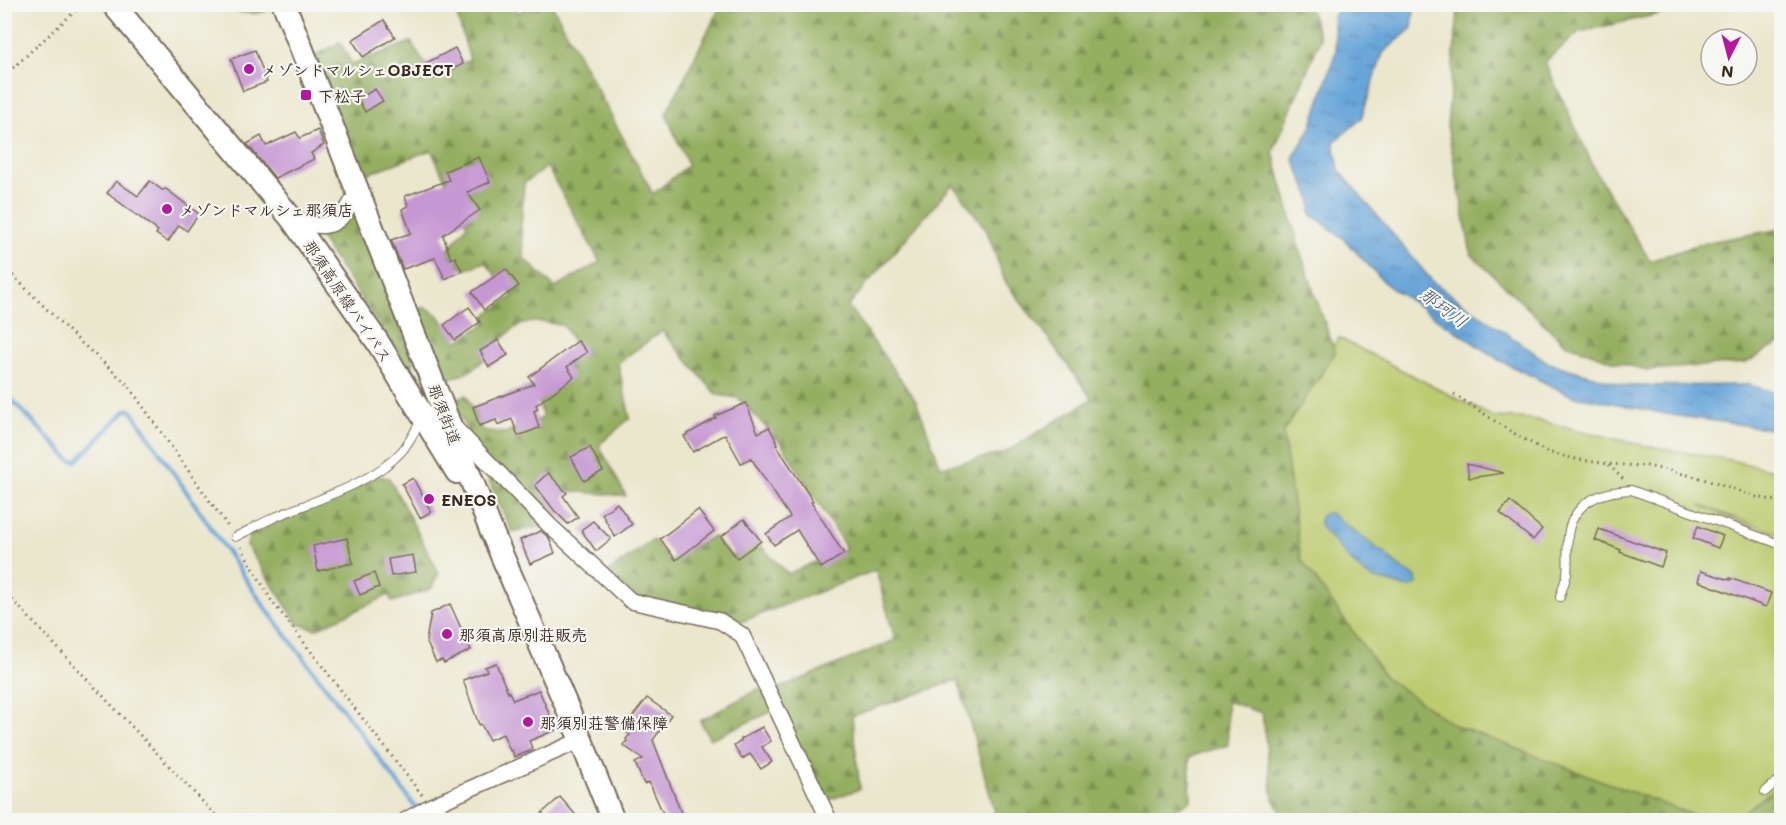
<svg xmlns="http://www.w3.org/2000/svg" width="1786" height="825" font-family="Mali,'Klee One',sans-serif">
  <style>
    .grass { fill: #bbcb6e; stroke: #7b7a46; stroke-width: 1.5 }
    .forest { fill: url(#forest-firs); stroke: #686c40; stroke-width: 1.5; fill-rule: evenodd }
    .water { fill: url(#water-ripples); stroke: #52687c; stroke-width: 1.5 }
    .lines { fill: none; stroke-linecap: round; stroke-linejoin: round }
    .stream { stroke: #68a5d9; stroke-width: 4.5 }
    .building { fill: #c698d3 }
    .lane-casing { stroke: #796c5b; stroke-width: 10 }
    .street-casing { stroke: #796c5b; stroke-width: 18 }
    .primary-casing { stroke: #796c5b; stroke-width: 26 }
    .path { stroke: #796c5b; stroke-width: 3; stroke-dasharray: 1.5 4.5; stroke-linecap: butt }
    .lane { stroke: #fff; stroke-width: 8 }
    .street { stroke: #fff; stroke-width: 15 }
    .primary { stroke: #fff; stroke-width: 22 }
    .poi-dot { fill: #b5179e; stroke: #f6f6f2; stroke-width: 2 }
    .labels { text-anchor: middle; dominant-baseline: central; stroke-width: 4.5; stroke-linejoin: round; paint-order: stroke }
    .poi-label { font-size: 16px; font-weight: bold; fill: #3b2a1e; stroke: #f6f6f2; text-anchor: start }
    .street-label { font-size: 16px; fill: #3b2a1e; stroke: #f6f6f2 }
    .water-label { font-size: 18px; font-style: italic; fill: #4b555f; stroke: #f6f6f2 }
  </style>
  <defs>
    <pattern id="forest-firs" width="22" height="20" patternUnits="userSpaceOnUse" patternTransform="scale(1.5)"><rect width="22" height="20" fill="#94af61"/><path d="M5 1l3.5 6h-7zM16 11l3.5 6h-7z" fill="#7a8f4f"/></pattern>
    <pattern id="water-ripples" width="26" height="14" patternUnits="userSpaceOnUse" patternTransform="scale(1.5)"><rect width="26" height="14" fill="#68a5d9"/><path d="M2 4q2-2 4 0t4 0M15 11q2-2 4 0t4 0" fill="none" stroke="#5787af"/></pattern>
  </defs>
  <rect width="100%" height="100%" fill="#f6f6f2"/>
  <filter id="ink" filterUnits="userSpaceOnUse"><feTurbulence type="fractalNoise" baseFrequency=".0167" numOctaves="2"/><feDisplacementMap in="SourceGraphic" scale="12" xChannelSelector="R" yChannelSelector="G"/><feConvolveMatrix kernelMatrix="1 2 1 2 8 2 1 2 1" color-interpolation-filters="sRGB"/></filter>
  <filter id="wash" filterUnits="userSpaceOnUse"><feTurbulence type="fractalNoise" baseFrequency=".008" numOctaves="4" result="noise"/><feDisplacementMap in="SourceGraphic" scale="24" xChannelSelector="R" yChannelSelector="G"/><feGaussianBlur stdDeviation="1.35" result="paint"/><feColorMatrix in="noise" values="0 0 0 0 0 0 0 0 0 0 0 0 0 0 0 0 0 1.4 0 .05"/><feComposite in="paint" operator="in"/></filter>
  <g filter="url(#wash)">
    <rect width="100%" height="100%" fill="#ebe7cd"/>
    <polygon class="grass" points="1339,338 1493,417 1532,419 1642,445 1730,460 1781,472 1781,535 1700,505 1781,540 1781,788 1743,820 1682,820 1450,732 1381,685 1292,556 1274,429"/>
    <g class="forest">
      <path d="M213,5H278C255,20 237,11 213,5Z"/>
      <path d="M454,5H515L518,13L531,5H552L653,194L688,165L666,114L721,5H1309L1320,40L1273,152L1300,251L1335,353L1283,432L1301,559L1386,678L1454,725L1706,820H1286L1273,799L1262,713L1227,701L1228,745L1189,757L1191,801L1155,820H997L958,680L852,716L860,789L828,800L813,779L780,708L710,739L700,721L758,689L773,691L895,640L876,570L738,623L634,596L608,572L653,540L670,561L713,536L732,557L757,542L788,574L846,548L782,444L738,398L717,395L662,331L618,363L630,418L599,445L626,496L569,491L556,502L557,524L512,532L453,400L466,395L482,430L505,433L543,418L538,399L580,354L564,326C549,322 532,319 518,326C512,329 505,336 500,341C481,363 475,374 445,379L415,310L426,307L439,316L457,342L485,324L486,315L513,296L485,262L465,270L446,253L467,225L431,150L362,176L315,56L340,42L352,64L411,42L433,76L470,60ZM547,167L600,262L555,288L524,258L521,227L524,183ZM953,184L987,231L1005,282L1044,332L1092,399L1004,453L941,467L916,401L848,306Z"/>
      <polygon points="1460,5 1699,5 1579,32 1545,62 1597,174 1650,261 1703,243 1781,229 1781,342 1746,363 1647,370 1615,362 1564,343 1471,254 1447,125 1458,12"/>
      <path d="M355,213L415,363L411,366L406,364L318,235C336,231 343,228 355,213Z"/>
      <polygon points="378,476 389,478 439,573 431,589 392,602 389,595 316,629 298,624 247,546 249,535"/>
      <polygon points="1781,784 1781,820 1733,820"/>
    </g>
    <g class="water">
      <polygon points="1344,4 1412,5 1414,10 1412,28 1383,53 1361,119 1334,142 1339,170 1433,282 1549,363 1627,386 1750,385 1781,394 1781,432 1765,428 1671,415 1598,400 1572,396 1499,360 1387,285 1343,238 1311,214 1311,199 1293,158 1311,128 1336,51 1333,16"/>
      <path d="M1330,513L1386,555L1397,565L1411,574L1416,577L1417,584C1408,590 1404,587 1395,584C1388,581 1380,581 1372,578C1355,570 1339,545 1324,531L1320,524V518L1323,514Z"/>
    </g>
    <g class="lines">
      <polyline class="stream" points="4,392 70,460 77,461 126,410 131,410 264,606 357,728 425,820"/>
    </g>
    <g id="blocks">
      <g class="building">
        <polygon points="384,20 395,37 363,57 352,40"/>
        <polygon points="455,48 463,64 434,79 426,63"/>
        <polygon points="255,50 267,82 243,91 231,59"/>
        <polygon points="375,89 383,101 365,112 358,99"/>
        <polygon points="318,130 324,145 311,153 314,159 275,178 247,144 261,136 266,146 296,132 300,138"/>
        <polygon points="479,157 490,182 467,192 480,210 443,235 451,259 455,257 462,271 445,279 435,258 403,269 391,240 411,233 402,209 408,206 405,196 449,180 445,171"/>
        <polygon points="116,181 138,196 150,181 162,190 166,189 199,214 187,231 179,225 168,242 156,234 158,231 107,193"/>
        <polygon points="506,269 519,286 484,310 472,292"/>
        <polygon points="469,307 480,322 455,340 444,325"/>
        <polygon points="498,340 508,355 489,367 480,351"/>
        <polygon points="578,341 587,352 567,367 574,377 536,405 538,409 534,411 539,428 518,436 512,419 498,425 496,420 479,426 473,407 534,384 529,377"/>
        <polygon points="746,403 758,433 769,427 778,444 776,445 813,501 811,502 844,554 821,568 797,530 774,545 766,534 790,517 751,458 741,463 725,434 693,452 684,436 716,418 715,416"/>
        <polygon points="590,447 603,471 584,481 571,457"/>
        <polygon points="1467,464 1504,473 1469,478"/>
        <polygon points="548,473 567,493 563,496 578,517 568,524 554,510 535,485"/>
        <polygon points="413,478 431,512 420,518 402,484"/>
        <polygon points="1510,501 1542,529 1533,540 1500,513"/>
        <polygon points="617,503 632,524 615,537 602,514"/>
        <polygon points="698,510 714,531 676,560 660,539"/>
        <polygon points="744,519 761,541 737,558 721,537"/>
        <polygon points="593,521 611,539 596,551 581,530"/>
        <polygon points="1698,526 1723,536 1718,548 1693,538"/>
        <polygon points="1599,529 1666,553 1661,567 1620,552 1621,550 1595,540"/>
        <polygon points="541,531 549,538 555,553 530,564 520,540"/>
        <polygon points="347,538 353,563 318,571 313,546"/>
        <polygon points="413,555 416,572 391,576 388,559"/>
        <polygon points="1701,571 1730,580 1730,578 1771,593 1766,607 1698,581"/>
        <polygon points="374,573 379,587 360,595 354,581"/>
        <polygon points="450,604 471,650 444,663 442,660 436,662 426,641 431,613"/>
        <polygon points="496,663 508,693 509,692 513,700 539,690 556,730 529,741 533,750 514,757 512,750 510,751 503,734 489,740 481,724 479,725 463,680 487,671 485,667"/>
        <polygon points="647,698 671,715 653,740 684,820 666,820 649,782 644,784 635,763 643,759 623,745 627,741 626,739 630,735 623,729"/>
        <polygon points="762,727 771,741 762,747 772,762 761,769 750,754 742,759 734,746 741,741 741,739"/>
        <polygon points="560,797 580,820 548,820 542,813"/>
      </g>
    </g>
  </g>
  <g filter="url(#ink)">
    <use href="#blocks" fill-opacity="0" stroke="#796c5b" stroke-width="1.5"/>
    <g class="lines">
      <defs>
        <g id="lane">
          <path d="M235,537C248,531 260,524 273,518C312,501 372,484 401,452C409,443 415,431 421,420"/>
          <path d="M1560,597C1562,589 1565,582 1567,574C1569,559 1565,541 1570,526C1579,499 1605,491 1631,490L1782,545"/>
          <polyline points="1765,792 1782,777"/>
        </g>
        <g id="street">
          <path d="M292,219C328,233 342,226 357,191"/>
          <polyline points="454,427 549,525 631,601 720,621 742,635 829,820"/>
          <polyline points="406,820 431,806 581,740"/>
        </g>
        <g id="primary">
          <polyline points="113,4 292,219 377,341 457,472"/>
          <polyline points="284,4 491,530 581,740 613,820"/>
        </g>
      </defs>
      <use href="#lane" class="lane-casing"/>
      <use href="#street" class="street-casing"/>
      <use href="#primary" class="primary-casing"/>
      <g class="path">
        <polyline points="4,76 83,4"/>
        <polyline points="4,267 75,337 127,384 229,528"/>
        <polyline points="1454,394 1510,431 1547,452 1576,459 1607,464 1647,466 1697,477 1757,497 1782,502"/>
        <polyline points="1609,465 1623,479"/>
        <polyline points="241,547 271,600 422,795"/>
        <polyline points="4,591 220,820"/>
      </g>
      <use href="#lane" class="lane"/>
      <use href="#street" class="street"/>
      <use href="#primary" class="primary"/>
    </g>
  </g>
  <g class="poi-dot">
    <circle cx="249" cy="69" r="6"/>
    <rect x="300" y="89" width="12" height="12" rx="3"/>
    <circle cx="167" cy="209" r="6"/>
    <circle cx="429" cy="499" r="6"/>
    <circle cx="447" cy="634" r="6"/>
    <circle cx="528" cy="722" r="6"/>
  </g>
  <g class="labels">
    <g class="poi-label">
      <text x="261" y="69">メゾンドマルシェOBJECT</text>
      <text x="318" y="95">下松子</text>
      <text x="179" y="209">メゾンドマルシェ那須店</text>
      <text x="441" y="499">ENEOS</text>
      <text x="459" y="634">那須高原別荘販売</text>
      <text x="540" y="722">那須別荘警備保障</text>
    </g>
    <g class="street-label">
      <text transform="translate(348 301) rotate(56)">那須高原線バイパス</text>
      <text transform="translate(445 414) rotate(69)">那須街道</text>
    </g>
    <g class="water-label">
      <text transform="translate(1444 307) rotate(36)">那珂川</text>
    </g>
  </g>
  <rect width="1786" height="825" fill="none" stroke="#f6f6f2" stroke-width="24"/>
  <g transform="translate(1729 57) rotate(186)"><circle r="28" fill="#f6f6f2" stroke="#aba49d" stroke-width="1.5"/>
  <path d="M0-4.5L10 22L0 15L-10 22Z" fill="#b5179e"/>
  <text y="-9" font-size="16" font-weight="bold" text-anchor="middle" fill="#3b2a1e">N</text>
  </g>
</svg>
